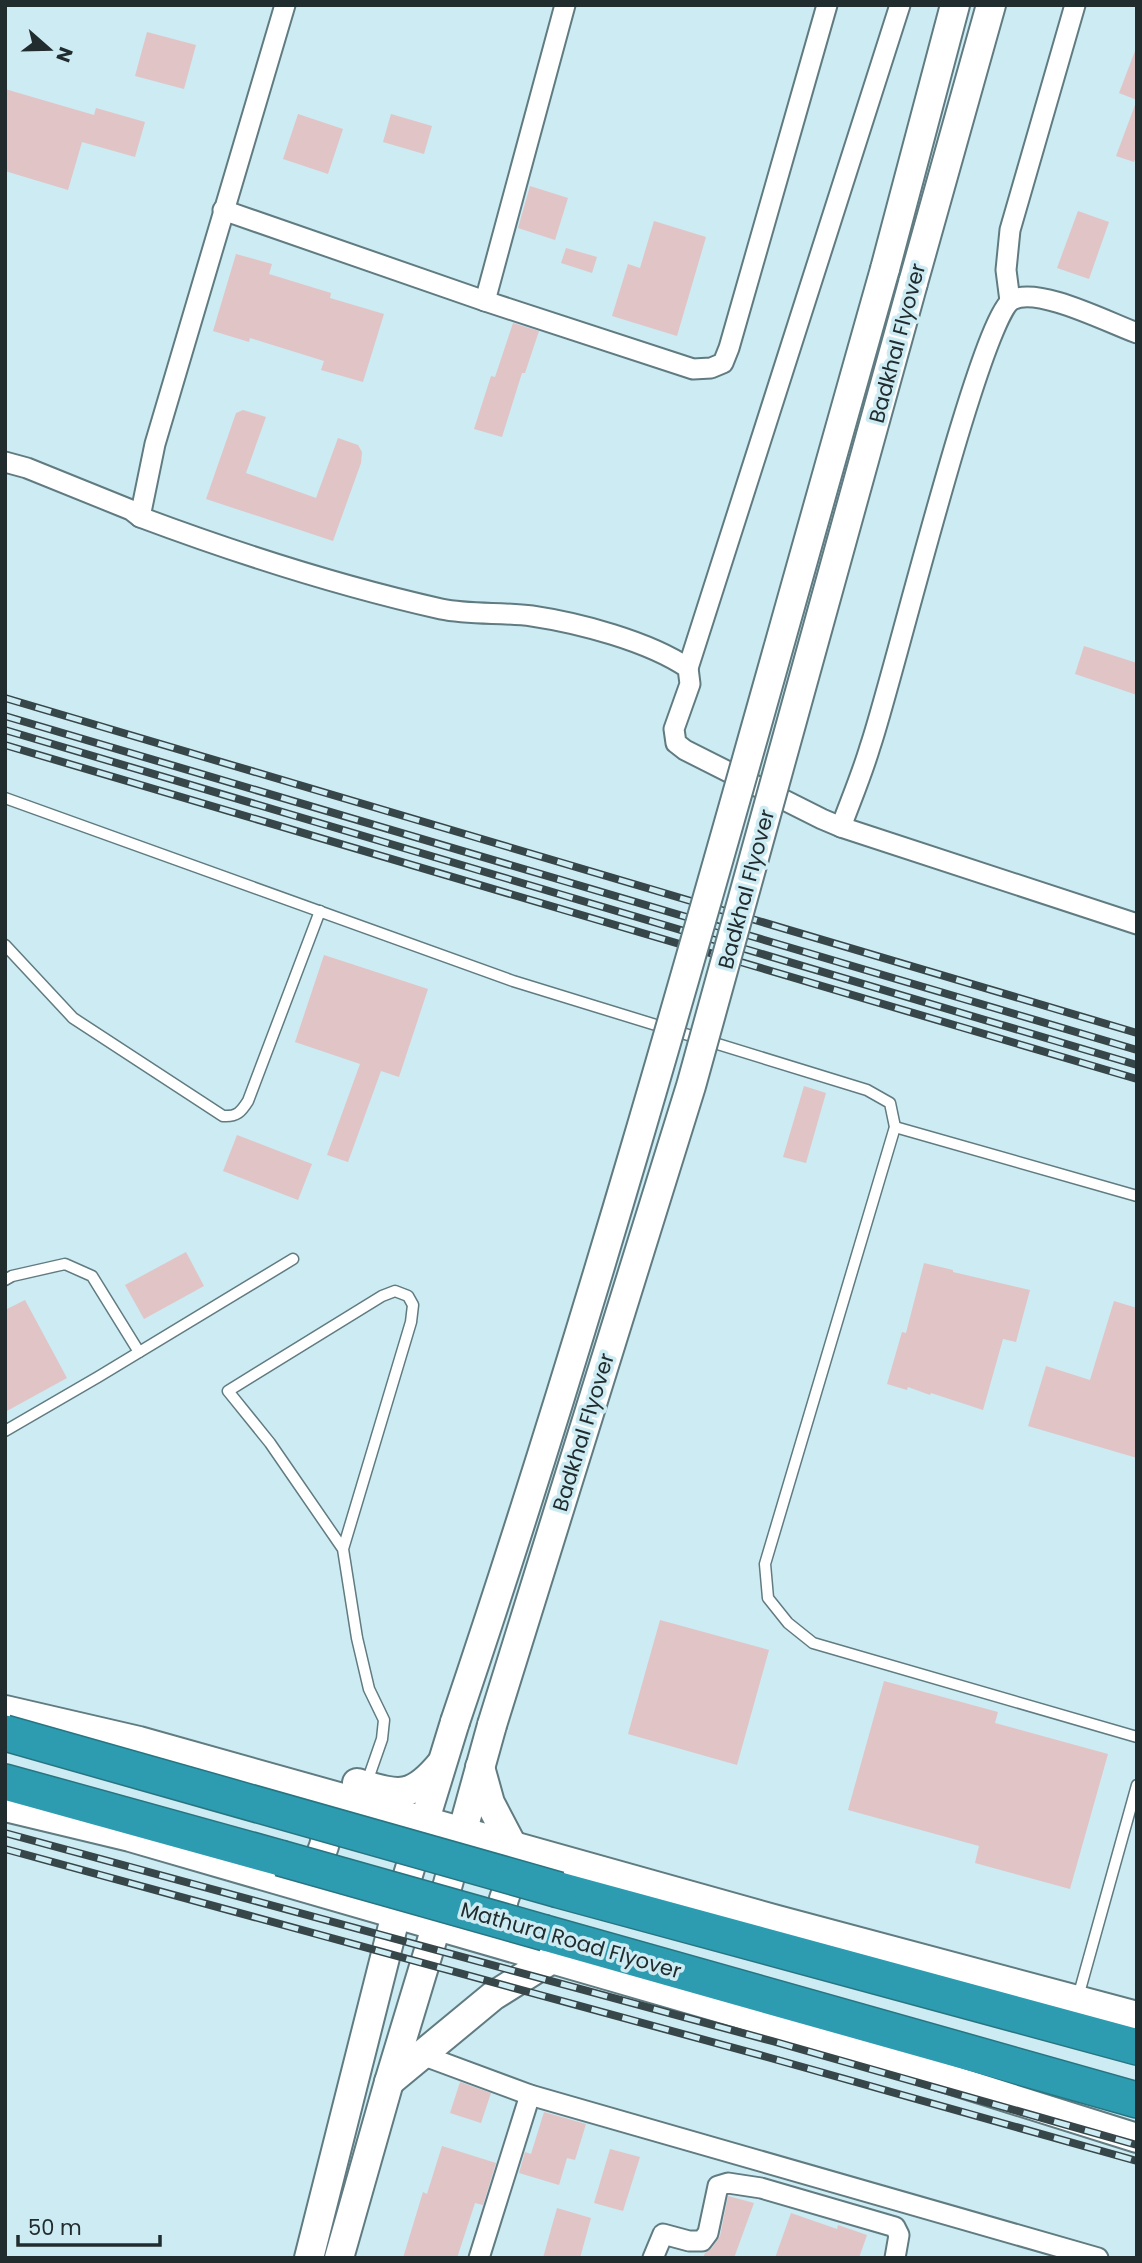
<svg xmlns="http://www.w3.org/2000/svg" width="1142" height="2263" font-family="Poppins,sans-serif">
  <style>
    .building { fill: #e1c4c6 }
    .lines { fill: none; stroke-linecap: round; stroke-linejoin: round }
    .lane-casing { stroke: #607b81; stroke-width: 13 }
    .street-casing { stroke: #607b81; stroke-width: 23 }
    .secondary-casing { stroke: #607b81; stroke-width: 32 }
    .highway-casing { stroke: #287582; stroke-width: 38 }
    .lane { stroke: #fff; stroke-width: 10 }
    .street { stroke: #fff; stroke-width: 19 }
    .secondary { stroke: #fff; stroke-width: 28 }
    .highway { stroke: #2d9cb0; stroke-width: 35 }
    .rail-casing { stroke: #374649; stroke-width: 8 }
    .rail { stroke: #cdebf2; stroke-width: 5; stroke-dasharray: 16; stroke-linecap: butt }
    .secondary-bridge-casing { stroke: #607b81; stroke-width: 32; stroke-linecap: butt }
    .highway-bridge-casing { stroke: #287582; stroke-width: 38; stroke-linecap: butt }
    .secondary-bridge { stroke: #fff; stroke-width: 28 }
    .highway-bridge { stroke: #2d9cb0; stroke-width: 35 }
    .labels { text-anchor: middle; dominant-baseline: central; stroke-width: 7; stroke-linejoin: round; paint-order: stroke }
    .street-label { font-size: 21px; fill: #202c2e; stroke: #cdebf2 }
  </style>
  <rect width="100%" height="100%" fill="#cdebf2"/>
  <g class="building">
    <polygon points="147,32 196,45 184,89 135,76"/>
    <polygon points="1135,51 1137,51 1137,100 1119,93"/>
    <polygon points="5,89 94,115 96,108 145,122 135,157 82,142 68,190 5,171"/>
    <polygon points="1135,105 1137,154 1134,162 1116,156"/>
    <polygon points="298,114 343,129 328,174 283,159"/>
    <polygon points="391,114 432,126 424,154 383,142"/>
    <polygon points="530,186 568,198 555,240 518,228"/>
    <polygon points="1078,211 1109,222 1089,279 1057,268"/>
    <polygon points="654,221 706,237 677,336 612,316 628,264 640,268"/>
    <polygon points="566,248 597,257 592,273 561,263"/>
    <polygon points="236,254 272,264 269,274 331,293 330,298 384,314 363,382 321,370 324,361 250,338 249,342 213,331"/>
    <polygon points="513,323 539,331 525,373 522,373 502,437 474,429 491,376 495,377"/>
    <polygon points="243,410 266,417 246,473 316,498 338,438 358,445 362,452 361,463 333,541 206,499 236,413"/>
    <polygon points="1084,646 1137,663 1137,695 1075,674"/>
    <polygon points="324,955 428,989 399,1077 381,1071 348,1162 327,1155 360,1064 295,1042"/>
    <polygon points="804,1086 826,1093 806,1163 783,1157"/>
    <polygon points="237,1135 312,1164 298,1200 223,1171"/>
    <polygon points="186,1252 204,1286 144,1319 125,1285"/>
    <polygon points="924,1263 953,1270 953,1272 1030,1290 1016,1342 1003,1339 983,1410 931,1393 930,1395 908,1387 907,1390 887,1384 902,1332 906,1333"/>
    <polygon points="25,1300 67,1378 5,1412 5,1310"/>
    <polygon points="1114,1301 1137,1308 1137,1458 1028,1426 1046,1366 1090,1380"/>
    <polygon points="660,1620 769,1650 737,1765 628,1734"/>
    <polygon points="884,1681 998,1712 995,1723 1108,1754 1070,1889 975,1863 979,1846 848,1810"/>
    <polygon points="460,2082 491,2093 481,2123 450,2113"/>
    <polygon points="544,2112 586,2124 575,2160 567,2158 559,2185 519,2173 525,2152 531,2154"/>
    <polygon points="442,2146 496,2163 483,2205 475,2203 457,2258 403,2258 423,2192 427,2194"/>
    <polygon points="610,2149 640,2157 623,2211 594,2203"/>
    <polygon points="728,2196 754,2203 734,2258 703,2258 705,2253 712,2248 720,2236"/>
    <polygon points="557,2208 591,2218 580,2258 543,2258"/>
    <polygon points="791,2213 837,2229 838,2225 867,2235 859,2258 775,2258"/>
  </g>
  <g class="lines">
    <defs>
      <g id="lane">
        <polyline points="5,798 513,981 867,1090 890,1103 895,1127 765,1564 768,1598 788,1623 813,1643 1137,1737"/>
        <path d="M5,945L73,1018L223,1116C237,1117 241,1112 248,1101L320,911"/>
        <polyline points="895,1127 1137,1196"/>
        <polyline points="5,1280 12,1276 65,1264 92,1276 139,1352"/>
        <polyline points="5,1431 98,1377 293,1259"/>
        <polyline points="343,1549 411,1322 413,1305 408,1296 395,1291 382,1296 228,1391 270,1443 343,1549 357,1638 369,1689 384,1720 382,1739 367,1782"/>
        <polyline points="1078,1997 1137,1785"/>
      </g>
      <g id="street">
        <polyline points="223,210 485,301 693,369 711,368 723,363 729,348 827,5"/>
        <polyline points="485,301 565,5"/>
        <polyline points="1010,301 1006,270 1010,230 1075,5"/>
        <path d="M5,462L27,468L131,510L140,517C239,554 339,586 441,609C470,615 502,612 532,616C579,623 648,641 688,668L690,684L674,729L676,743L685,750L822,819L841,827L1137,924"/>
        <polyline points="140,517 155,444 285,5"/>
        <polyline points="688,668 900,5"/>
        <path d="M841,827C851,800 862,774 870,747C891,688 980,318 1012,300C1038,286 1109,323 1137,333"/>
        <polyline points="422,2055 530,2095 1098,2258"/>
        <polyline points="479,2258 530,2095"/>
        <polyline points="653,2258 663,2234 689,2241 702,2241 708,2233 718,2186 728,2183 761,2188 895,2227 899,2235 895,2258"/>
      </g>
      <g id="secondary">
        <polyline points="885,269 955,5"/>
        <polyline points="913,283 991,5"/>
        <polyline points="5,1710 139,1741 777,1920 1137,2016"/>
        <polyline points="480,1767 490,1803 513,1847"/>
        <path d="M357,1783C399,1795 411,1800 441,1764"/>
        <polyline points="5,1807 130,1837 738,2013 1137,2138"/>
        <path d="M301,1880C321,1869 335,1825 323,1805"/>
        <path d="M506,1941C495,1911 505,1887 524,1862"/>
        <polyline points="389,2082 493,1996 552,1959"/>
        <polyline points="309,2258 396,1914 455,1722"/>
        <polyline points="339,2258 389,2082 436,1927 492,1725"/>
      </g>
      <g id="highway">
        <polyline points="5,1782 280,1858"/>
        <polyline points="559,1890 1137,2047"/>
        <polyline points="545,1933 1137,2100"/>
      </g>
    </defs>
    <use href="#lane" class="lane-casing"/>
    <use href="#street" class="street-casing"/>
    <use href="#secondary" class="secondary-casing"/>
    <use href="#highway" class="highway-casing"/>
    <use href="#lane" class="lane"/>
    <use href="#street" class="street"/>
    <use href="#secondary" class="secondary"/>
    <use href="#highway" class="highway"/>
    <defs>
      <g id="rail">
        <polyline points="5,698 1137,1033"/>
        <polyline points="5,716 1137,1050"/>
        <polyline points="5,730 1137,1065"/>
        <polyline points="5,745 1137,1079"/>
        <polyline points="5,1833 772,2041 1137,2145"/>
        <polyline points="5,1849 767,2057 1137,2161"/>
      </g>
    </defs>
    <use href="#rail" class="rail-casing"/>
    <use href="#rail" class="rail"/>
    <defs>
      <g id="secondary-bridge">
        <path d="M455,1722C617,1243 747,755 885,269"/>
        <polyline points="492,1725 691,1086 913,283"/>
      </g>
      <g id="highway-bridge">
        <polyline points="5,1733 559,1890"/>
        <polyline points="280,1858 545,1933"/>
      </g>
    </defs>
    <use href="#secondary-bridge" class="secondary-bridge-casing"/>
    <use href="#highway-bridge" class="highway-bridge-casing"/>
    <use href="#secondary-bridge" class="secondary-bridge"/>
    <use href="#highway-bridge" class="highway-bridge"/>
  </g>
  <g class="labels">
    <g class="street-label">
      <text transform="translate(897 343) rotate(-75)">Badkhal Flyover</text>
      <text transform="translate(746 889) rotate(-75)">Badkhal Flyover</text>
      <text transform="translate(583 1432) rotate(-73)">Badkhal Flyover</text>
      <text transform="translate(571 1940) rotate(16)">Mathura Road Flyover</text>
    </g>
  </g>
  <rect width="1142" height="2263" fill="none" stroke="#202c2e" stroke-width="14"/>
  <g transform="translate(49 49) rotate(110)" stroke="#cdebf2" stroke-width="5" paint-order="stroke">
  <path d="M0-5L12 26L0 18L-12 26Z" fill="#202c2e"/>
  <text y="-10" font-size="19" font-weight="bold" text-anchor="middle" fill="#202c2e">N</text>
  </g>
  <path d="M18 2235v10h142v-10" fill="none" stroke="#202c2e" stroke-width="3.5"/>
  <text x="28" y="2235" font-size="21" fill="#202c2e" stroke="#cdebf2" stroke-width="5" paint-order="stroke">50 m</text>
</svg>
